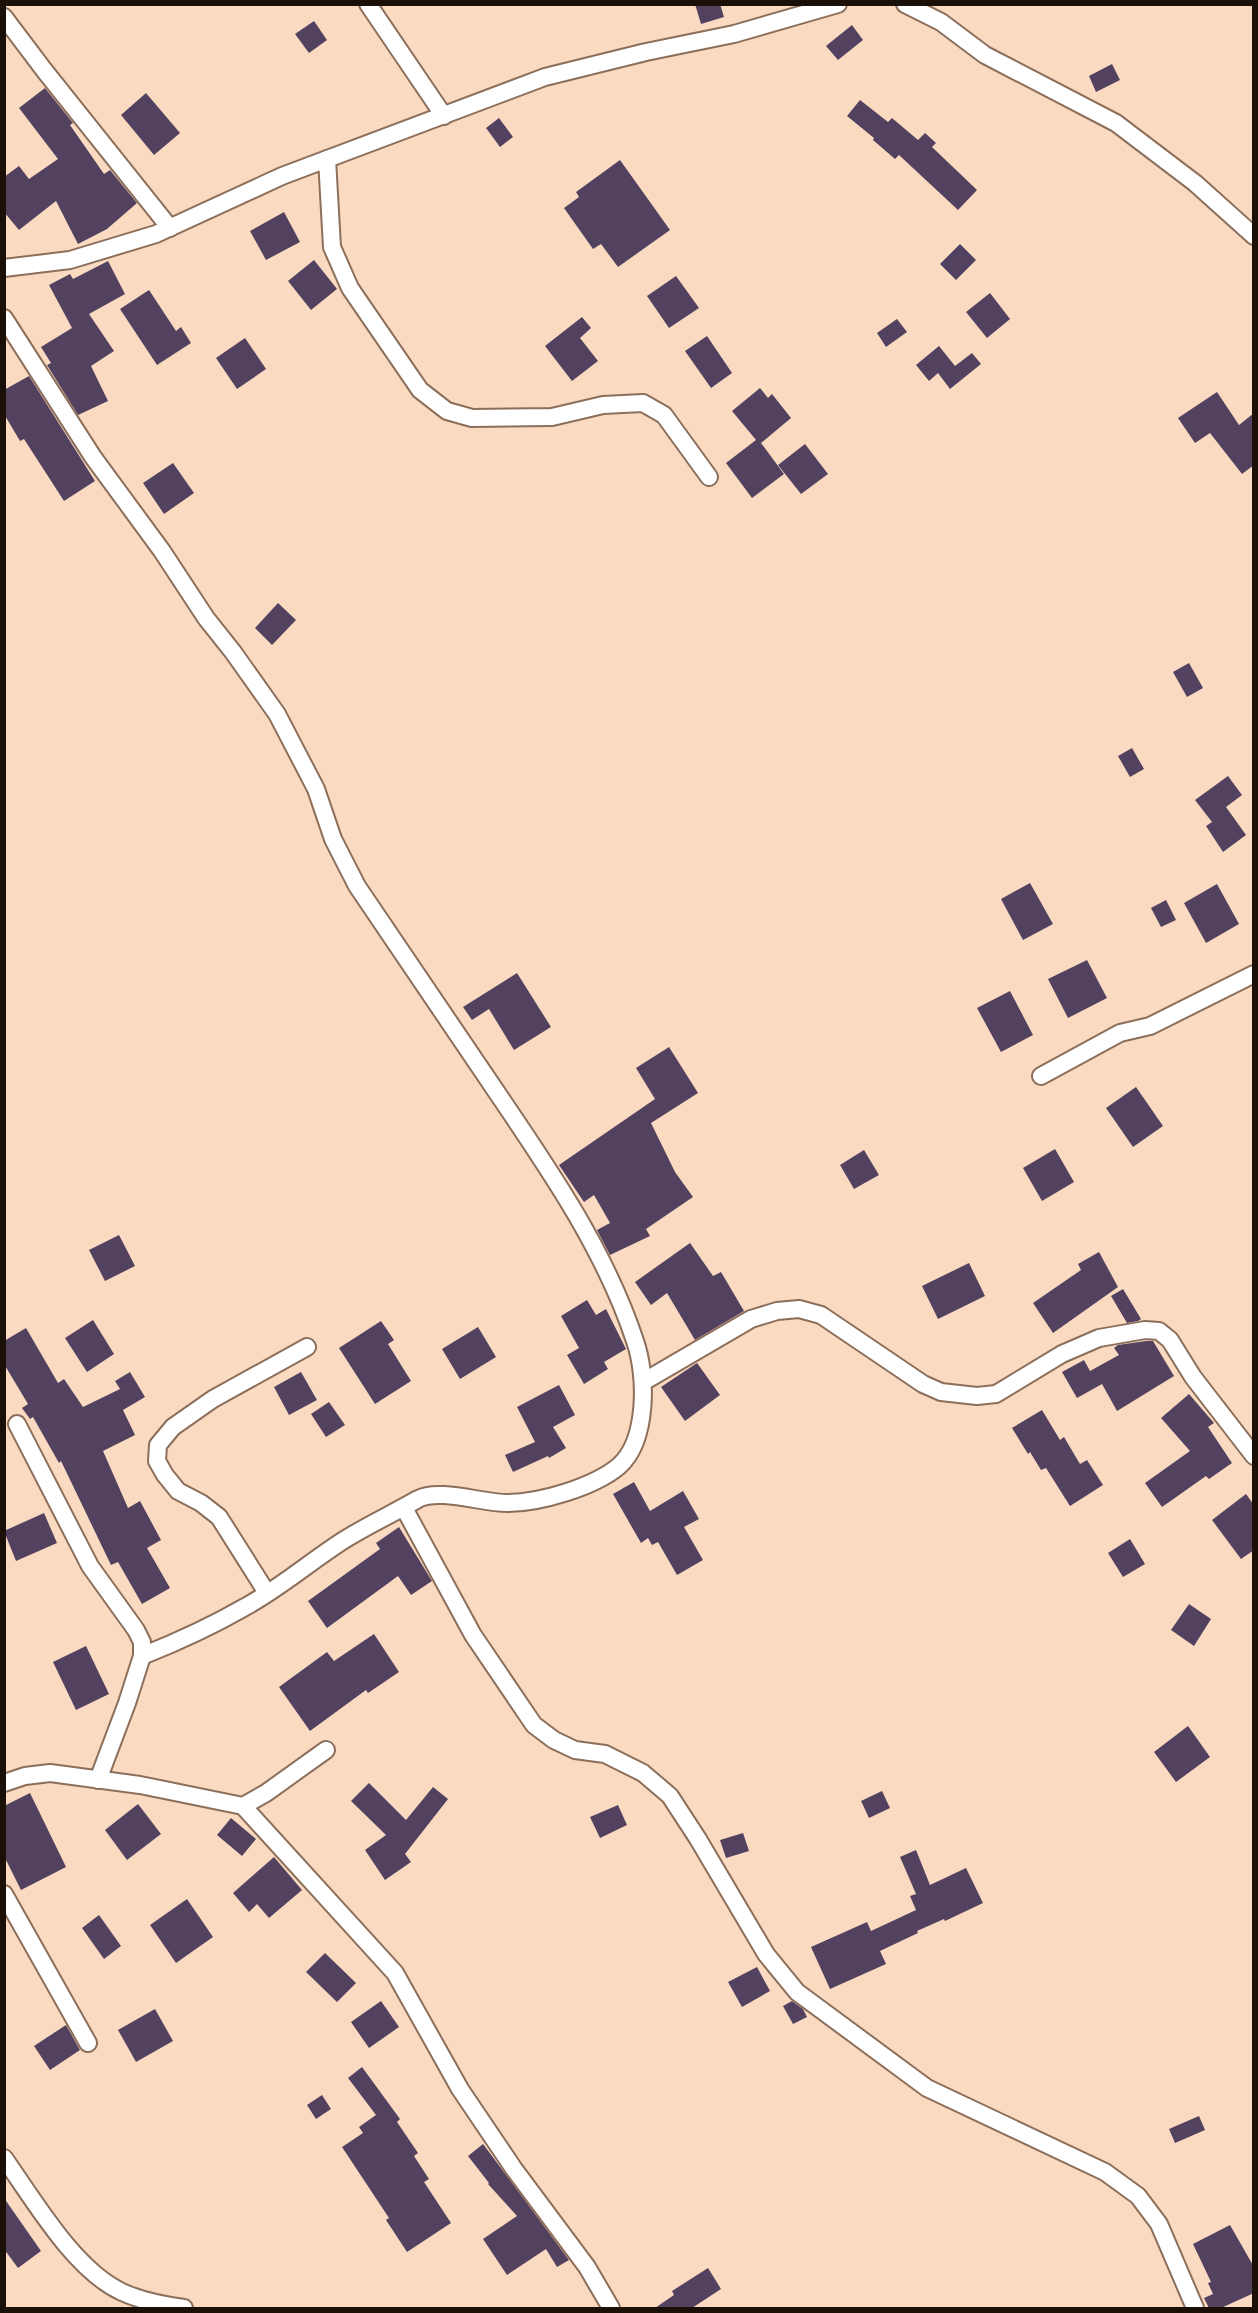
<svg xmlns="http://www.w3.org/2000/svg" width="1258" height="2313" font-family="Georgia,serif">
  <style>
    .building { fill: #53425f }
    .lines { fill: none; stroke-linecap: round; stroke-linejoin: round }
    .minor-casing { stroke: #8c6f5a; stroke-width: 20 }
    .minor { stroke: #fff; stroke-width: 16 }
  </style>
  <rect width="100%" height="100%" fill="#fbdac2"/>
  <g class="building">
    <polygon points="695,4 720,4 724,17 701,24"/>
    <polygon points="314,21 327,40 309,53 295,34"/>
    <polygon points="852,25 863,40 838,60 826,46"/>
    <polygon points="1112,64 1120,80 1096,92 1089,76"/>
    <polygon points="45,88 73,123 70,125 104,174 110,170 137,203 107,229 78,244 56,201 19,230 4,212 4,177 19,166 29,179 58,159 19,108"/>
    <polygon points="146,93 180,133 154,155 121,115"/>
    <polygon points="860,100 888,122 892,118 918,140 925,133 936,143 932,147 977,190 958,210 899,155 895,159 873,140 874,138 847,116"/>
    <polygon points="499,118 513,137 500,147 486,128"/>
    <polygon points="620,160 670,230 618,267 601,244 593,249 564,208 579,197 576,192"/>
    <polygon points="284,212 300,242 266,260 250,231"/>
    <polygon points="960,244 976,260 956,280 940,264"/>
    <polygon points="314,260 337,289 311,310 288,281"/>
    <polygon points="108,261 125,294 89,314 114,351 91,366 108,401 78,415 47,365 51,363 41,347 72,328 49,285 70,274 73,279"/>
    <polygon points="676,276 699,308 669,328 647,296"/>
    <polygon points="149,290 176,331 181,327 191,343 157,365 120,309"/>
    <polygon points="990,293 1010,319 987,338 966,312"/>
    <polygon points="582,317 591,328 580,338 598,361 572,381 545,346"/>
    <polygon points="897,319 907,332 886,347 877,333"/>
    <polygon points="707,336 732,373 711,388 685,351"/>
    <polygon points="245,338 266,369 237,389 216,358"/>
    <polygon points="939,346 955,366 972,353 981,364 950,389 938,373 929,381 916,365"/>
    <polygon points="29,376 95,481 64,501 24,439 20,441 4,414 4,390"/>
    <polygon points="760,388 768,398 772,394 791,418 761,443 784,474 752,498 726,463 756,440 732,411"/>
    <polygon points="1217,392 1239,425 1254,413 1254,465 1242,474 1210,433 1195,443 1178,418"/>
    <polygon points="805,444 828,474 801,494 778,465"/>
    <polygon points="173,463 194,493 164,514 143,483"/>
    <polygon points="278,603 296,620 272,645 255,628"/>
    <polygon points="1189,663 1203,688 1187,697 1173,672"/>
    <polygon points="1132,748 1144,769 1130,777 1118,756"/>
    <polygon points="1228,776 1242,795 1226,807 1246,835 1223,852 1206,826 1212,822 1195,800"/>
    <polygon points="1030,883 1053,924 1023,940 1001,899"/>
    <polygon points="1217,884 1239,924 1206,943 1184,903"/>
    <polygon points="1166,900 1176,920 1161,927 1151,908"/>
    <polygon points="1087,960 1107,998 1068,1018 1048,979"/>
    <polygon points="517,973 551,1027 514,1050 489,1009 472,1020 463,1007"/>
    <polygon points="1010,991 1033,1035 1001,1052 977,1008"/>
    <polygon points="669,1047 698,1093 651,1123 675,1172 693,1197 646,1229 650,1236 610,1255 597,1230 610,1223 594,1195 584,1202 559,1165 655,1099 636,1068"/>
    <polygon points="1136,1087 1163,1126 1133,1147 1106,1108"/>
    <polygon points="1055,1149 1074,1182 1042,1201 1023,1168"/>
    <polygon points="864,1150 879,1175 854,1189 840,1165"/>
    <polygon points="119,1235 135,1266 105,1281 89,1250"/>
    <polygon points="690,1243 713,1276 721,1272 744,1311 695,1340 667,1293 651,1305 635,1282"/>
    <polygon points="1099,1252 1118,1287 1053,1333 1033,1303 1081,1270 1078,1264"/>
    <polygon points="969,1263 985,1296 938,1319 922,1286"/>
    <polygon points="1123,1289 1141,1319 1138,1321 1127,1323 1111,1296"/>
    <polygon points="587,1300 596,1315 606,1309 626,1349 604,1362 608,1369 584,1384 567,1355 579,1348 561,1316"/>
    <polygon points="93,1320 114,1354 87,1372 65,1338"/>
    <polygon points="381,1321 394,1340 388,1344 411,1381 375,1404 339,1348"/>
    <polygon points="478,1327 496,1357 460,1379 442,1349"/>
    <polygon points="26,1328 58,1383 64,1379 83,1407 120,1389 115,1381 130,1372 145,1397 123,1410 135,1435 103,1451 128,1508 140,1501 161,1540 147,1548 170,1588 142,1604 118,1562 111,1565 61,1461 59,1463 33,1417 30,1419 22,1408 28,1404 4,1364 4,1341"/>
    <polygon points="1146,1341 1153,1341 1174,1376 1117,1411 1102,1384 1077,1398 1062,1372 1084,1360 1090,1371 1119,1355 1114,1348 1118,1345"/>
    <polygon points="697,1363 720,1395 685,1421 661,1387"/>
    <polygon points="301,1372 317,1400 289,1415 274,1387"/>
    <polygon points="559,1385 575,1415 553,1427 566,1448 549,1458 548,1456 513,1472 505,1455 535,1442 517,1407"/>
    <polygon points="1189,1394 1214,1423 1208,1427 1232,1463 1209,1479 1206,1476 1162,1507 1145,1483 1190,1451 1161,1418"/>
    <polygon points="329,1402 345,1425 326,1437 311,1414"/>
    <polygon points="1042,1410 1060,1440 1064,1437 1080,1464 1087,1460 1103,1485 1070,1506 1046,1468 1041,1470 1030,1452 1028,1454 1012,1428"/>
    <polygon points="634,1482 650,1511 683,1491 699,1519 684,1527 703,1560 677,1575 658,1542 652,1545 648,1538 641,1543 613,1494"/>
    <polygon points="1246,1494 1254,1505 1254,1550 1241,1559 1212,1520"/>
    <polygon points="44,1513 57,1543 16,1561 4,1531"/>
    <polygon points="399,1527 432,1581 411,1595 398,1576 327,1628 308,1601 380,1549 376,1543"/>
    <polygon points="1130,1539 1145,1564 1123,1577 1108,1553"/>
    <polygon points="1189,1604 1211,1619 1194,1646 1171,1630"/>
    <polygon points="374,1634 399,1672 368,1693 366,1690 310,1731 279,1687 327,1652 334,1661"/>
    <polygon points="86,1646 109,1694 76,1710 53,1662"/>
    <polygon points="1188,1726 1210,1757 1176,1782 1154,1752"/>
    <polygon points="369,1783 406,1820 433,1787 448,1799 405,1854 411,1862 385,1880 365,1850 386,1835 351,1801"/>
    <polygon points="882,1791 890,1808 869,1818 861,1801"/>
    <polygon points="30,1793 66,1867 21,1890 4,1856 4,1806"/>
    <polygon points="138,1804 161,1834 127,1860 105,1830"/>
    <polygon points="618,1805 627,1825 600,1838 590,1817"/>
    <polygon points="231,1818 256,1839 242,1856 217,1835"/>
    <polygon points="743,1833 749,1851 726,1858 720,1840"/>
    <polygon points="916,1850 930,1885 966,1868 983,1903 945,1921 944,1919 917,1931 918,1933 880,1951 886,1964 830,1989 811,1947 867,1922 871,1931 916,1910 910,1896 916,1894 900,1857"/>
    <polygon points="274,1857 302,1890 269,1918 257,1904 249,1912 233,1893"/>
    <polygon points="187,1899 213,1937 176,1963 150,1925"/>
    <polygon points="99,1915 121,1946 104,1959 82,1928"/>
    <polygon points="325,1953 356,1983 337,2002 306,1972"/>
    <polygon points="757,1967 770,1991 742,2007 728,1982"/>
    <polygon points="381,2001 399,2027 369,2048 351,2022"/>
    <polygon points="792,2001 803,2009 807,2017 793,2024 783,2006"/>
    <polygon points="155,2009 173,2041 136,2062 118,2030"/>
    <polygon points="66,2025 80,2050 50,2070 34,2046"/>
    <polygon points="362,2067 400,2119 397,2122 418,2153 414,2156 429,2179 424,2182 451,2223 407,2252 386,2220 389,2218 342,2147 363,2133 359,2127 376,2115 348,2078"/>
    <polygon points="322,2095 331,2109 316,2119 307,2105"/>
    <polygon points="1199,2116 1205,2130 1175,2143 1169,2129"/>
    <polygon points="483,2144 492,2156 569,2260 557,2267 546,2249 507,2275 483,2239 517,2216 488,2184 489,2183 468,2156"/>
    <polygon points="4,2198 41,2251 18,2268 4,2249"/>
    <polygon points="1230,2225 1254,2267 1254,2293 1221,2308 1209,2308 1204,2298 1213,2294 1208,2283 1211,2282 1193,2244"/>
    <polygon points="708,2268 721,2289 692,2308 655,2308 674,2295 672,2291"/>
  </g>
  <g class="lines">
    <defs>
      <g id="minor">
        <polyline points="368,4 444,116"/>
        <polyline points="905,4 941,22 985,55 1116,123 1195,183 1254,236"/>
        <polyline points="4,17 44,70 170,228"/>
        <polyline points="327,159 332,247 350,288 420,390 447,411 472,418 552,417 603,405 643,403 664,415 709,477"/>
        <polyline points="4,268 70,260 156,234 282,176 545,77 646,52 734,34 838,4"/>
        <path d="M4,318L93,457L162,551L206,618L233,652L277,714L316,789L333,839L357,886C405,957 454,1028 502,1100C553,1175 606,1253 635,1341C647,1375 648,1440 619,1466C594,1487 540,1503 507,1503C482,1503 439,1488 418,1499C394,1513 368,1525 344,1540C311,1561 280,1588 245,1607C212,1626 177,1642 142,1656"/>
        <polyline points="1041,1076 1120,1033 1150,1026 1254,974"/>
        <polyline points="643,1382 751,1319 777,1311 799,1309 821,1315 923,1384 941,1392 977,1396 996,1394 1062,1354 1099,1338 1145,1330 1159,1331 1170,1340 1193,1377 1254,1456"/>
        <polyline points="17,1424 90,1566 136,1630 142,1642 142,1656 127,1703 98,1780"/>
        <polyline points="404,1508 473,1635 534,1725 554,1740 575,1750 605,1754 643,1773 670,1796 698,1839 766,1954 797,1992 927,2088 1105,2172 1138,2196 1159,2224 1195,2308"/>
        <polyline points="267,1593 219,1517 201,1503 178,1491 165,1475 157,1461 158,1445 173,1427 213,1399 307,1347"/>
        <polyline points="4,1783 25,1776 50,1773 140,1785 243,1806 266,1793 326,1750"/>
        <polyline points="243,1806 395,1973 460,2089 514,2169 587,2267 611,2308"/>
        <polyline points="4,1894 88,2043"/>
        <path d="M4,2158C34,2200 74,2270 122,2292C141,2301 163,2305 184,2308"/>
      </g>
    </defs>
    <use href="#minor" class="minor-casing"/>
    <use href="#minor" class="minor"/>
  </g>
  <rect width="1258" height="2313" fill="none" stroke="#1b1008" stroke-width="12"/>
</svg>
